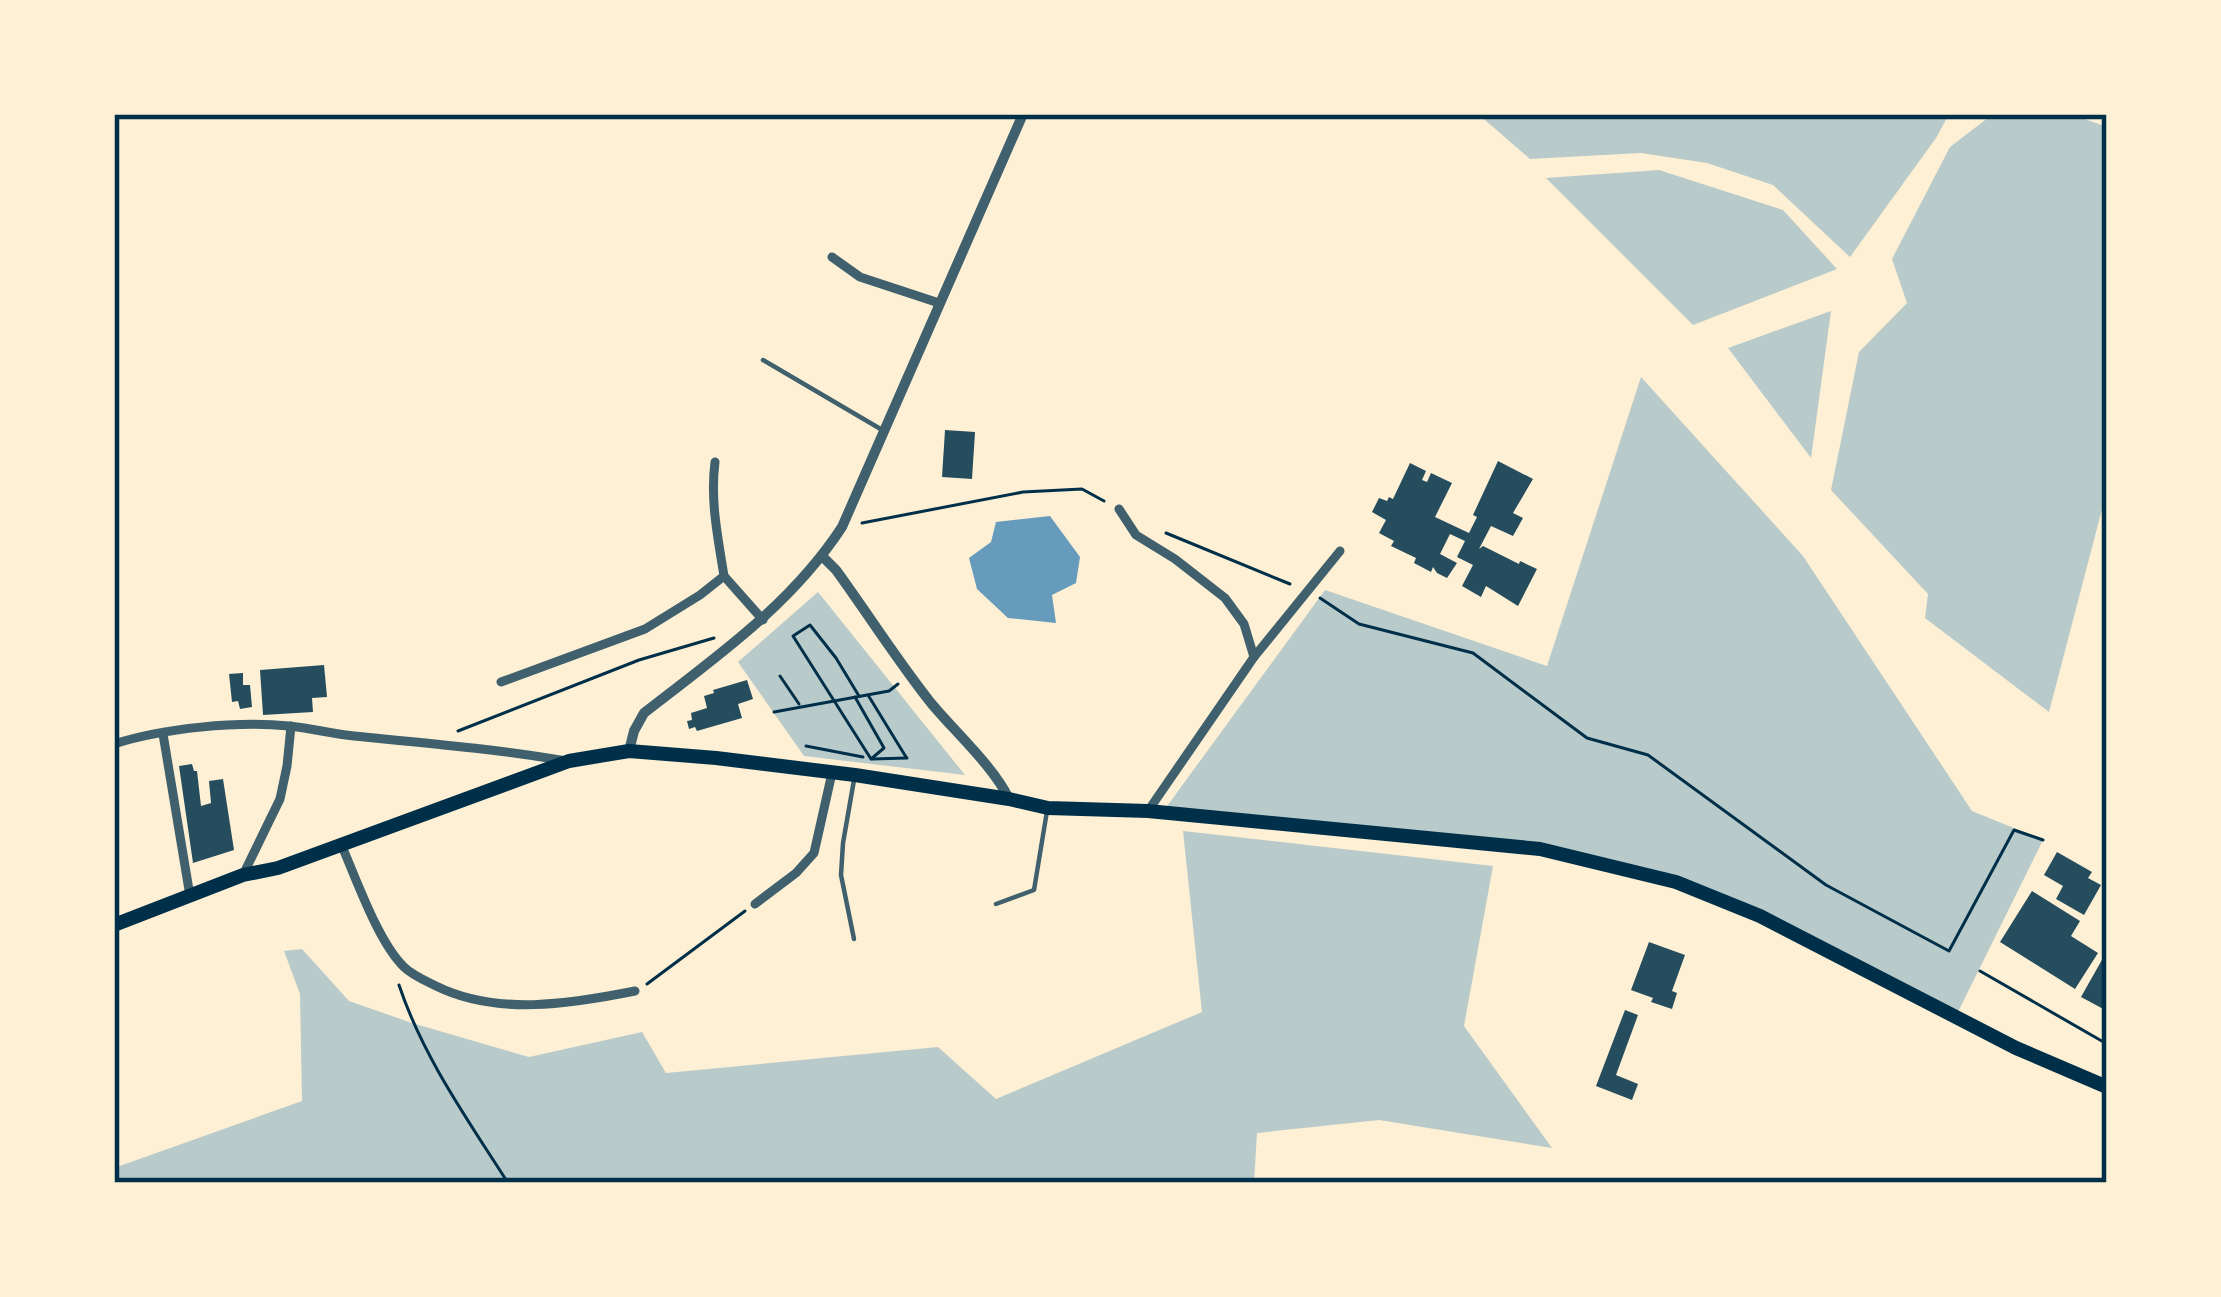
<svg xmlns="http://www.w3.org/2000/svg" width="2221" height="1297" font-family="Mulish,sans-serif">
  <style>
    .green { fill: #b9caca }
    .water { fill: #669bbc }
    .building { fill: #264d5e }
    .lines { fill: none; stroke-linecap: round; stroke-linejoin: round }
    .path { stroke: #003049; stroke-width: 3 }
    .service { stroke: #3f606c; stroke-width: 4.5 }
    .minor { stroke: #3f606c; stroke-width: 9 }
    .tertiary { stroke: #3f606c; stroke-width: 10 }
    .primary { stroke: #003049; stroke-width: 14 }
    .neatline { fill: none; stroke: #003049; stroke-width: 4.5 }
  </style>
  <rect width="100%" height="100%" fill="#fdf0d5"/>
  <g class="green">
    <polygon points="1478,114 1949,114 1936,138 1850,257 1773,185 1707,163 1641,153 1530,159"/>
    <polygon points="1993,114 2071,114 2107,127 2107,490 2049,712 1925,618 1928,594 1831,490 1859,352 1907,303 1892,259 1950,147"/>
    <polygon points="1659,170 1783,210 1837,269 1693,325 1546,178"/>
    <polygon points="1831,311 1811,458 1728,348"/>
    <polygon points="1641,377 1803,556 1972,811 2043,840 1955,1018 1676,882 1540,849 1162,813 1325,590 1547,666"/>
    <polygon points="818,592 965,775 804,756 738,662"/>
    <polygon points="1183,831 1493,866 1464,1026 1552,1148 1379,1120 1257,1133 1254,1183 114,1183 114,1168 302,1101 300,994 284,951 302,949 349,1001 412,1023 529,1057 642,1032 666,1073 938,1047 996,1099 1202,1012"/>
  </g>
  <polygon class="water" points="1050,516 1080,557 1076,583 1052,595 1056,623 1008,618 977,589 969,558 991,542 996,522"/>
  <g class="building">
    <polygon points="945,430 975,432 972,479 942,477"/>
    <polygon points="1498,461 1533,479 1513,513 1523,518 1513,536 1491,526 1479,549 1483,546 1519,564 1520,561 1537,569 1518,606 1486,586 1481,597 1462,586 1473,565 1457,557 1465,541 1450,534 1440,554 1457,563 1447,578 1437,573 1433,567 1431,572 1414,563 1416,558 1391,546 1394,541 1379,533 1386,520 1372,512 1379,498 1387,501 1389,497 1393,499 1410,463 1426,471 1422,480 1427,482 1431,473 1452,483 1435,517 1469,533 1477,517 1473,515"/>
    <polygon points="324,665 327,697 312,698 313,712 263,715 260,670"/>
    <polygon points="243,673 243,685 250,685 252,707 240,709 238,701 232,702 229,674"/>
    <polygon points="747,680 753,699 738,704 742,718 697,731 695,727 689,729 687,721 692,720 691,713 707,708 704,696 714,693 713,690"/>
    <polygon points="192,764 194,771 197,771 201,806 211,803 209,781 223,779 234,850 193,863 179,766"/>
    <polygon points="2057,852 2092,872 2088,878 2101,885 2084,915 2056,899 2063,886 2044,875"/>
    <polygon points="2032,891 2080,921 2071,936 2098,953 2075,989 2000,942"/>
    <polygon points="1649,942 1685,955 1672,991 1677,993 1672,1009 1651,1002 1653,998 1631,990"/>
    <polygon points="2103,958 2107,960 2107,1011 2081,997"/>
    <polygon points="1625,1010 1638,1015 1616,1075 1638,1084 1632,1100 1596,1086"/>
  </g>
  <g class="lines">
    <g class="path">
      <polyline points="862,523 1023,492 1082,489 1104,501"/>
      <polyline points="1166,533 1290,584"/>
      <polyline points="1320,598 1359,624 1473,653 1587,738 1648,755 1826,885 1949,951 2014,830 2043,840"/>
      <polyline points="780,676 799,704"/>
      <polyline points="868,695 906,757"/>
      <polyline points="855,697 884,748 871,759 793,636 810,625 836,658 859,696"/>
      <polyline points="774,712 889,691 898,684"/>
      <polyline points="458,731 639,660 714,638"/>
      <polyline points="806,746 863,757"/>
      <polyline points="872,759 907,758"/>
      <polyline points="1980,971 2107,1044"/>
      <polyline points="647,984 745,911"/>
      <path d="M399,985C423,1057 468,1120 508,1183"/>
    </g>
    <g class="service">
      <polyline points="763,360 884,431"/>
      <polyline points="854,780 843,843 841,875 854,939"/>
      <polyline points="996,904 1034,890 1047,811"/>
    </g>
    <g class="minor">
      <polyline points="832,257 860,277 939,303"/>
      <polyline points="1119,509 1136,535 1175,559 1225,598 1244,624 1254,657"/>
      <polyline points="724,576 763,620"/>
      <path d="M501,682L645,629L700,595L724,576C718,538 710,501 715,462"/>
      <polyline points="163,734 190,896"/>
      <path d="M114,744C164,728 237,721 289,726C311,728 332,734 354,736C425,743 496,749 566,761"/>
      <polyline points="1148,811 1254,657 1340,551"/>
      <path d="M341,844C356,878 378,942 404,967C412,975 426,981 436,986C497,1016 570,1004 635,991"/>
      <polyline points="243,875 280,799 287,766 291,726"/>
      <polyline points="755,904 796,873 814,853 832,773"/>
    </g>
    <g class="tertiary">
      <path d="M822,556L836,570C868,614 897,660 931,703C955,732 994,767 1009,799"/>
      <path d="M629,751L634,731L644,713C716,657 791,605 842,527L1023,114"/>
    </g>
    <polyline class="primary" points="114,925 243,875 278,868 569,761 629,751 716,758 855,775 1009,799 1048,808 1148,811 1540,849 1676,882 1760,916 2016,1048 2107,1087"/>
  </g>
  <rect width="2221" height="1297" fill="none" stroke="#fdf0d5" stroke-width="234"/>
  <rect x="117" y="117" width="1987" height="1063" class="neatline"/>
</svg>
